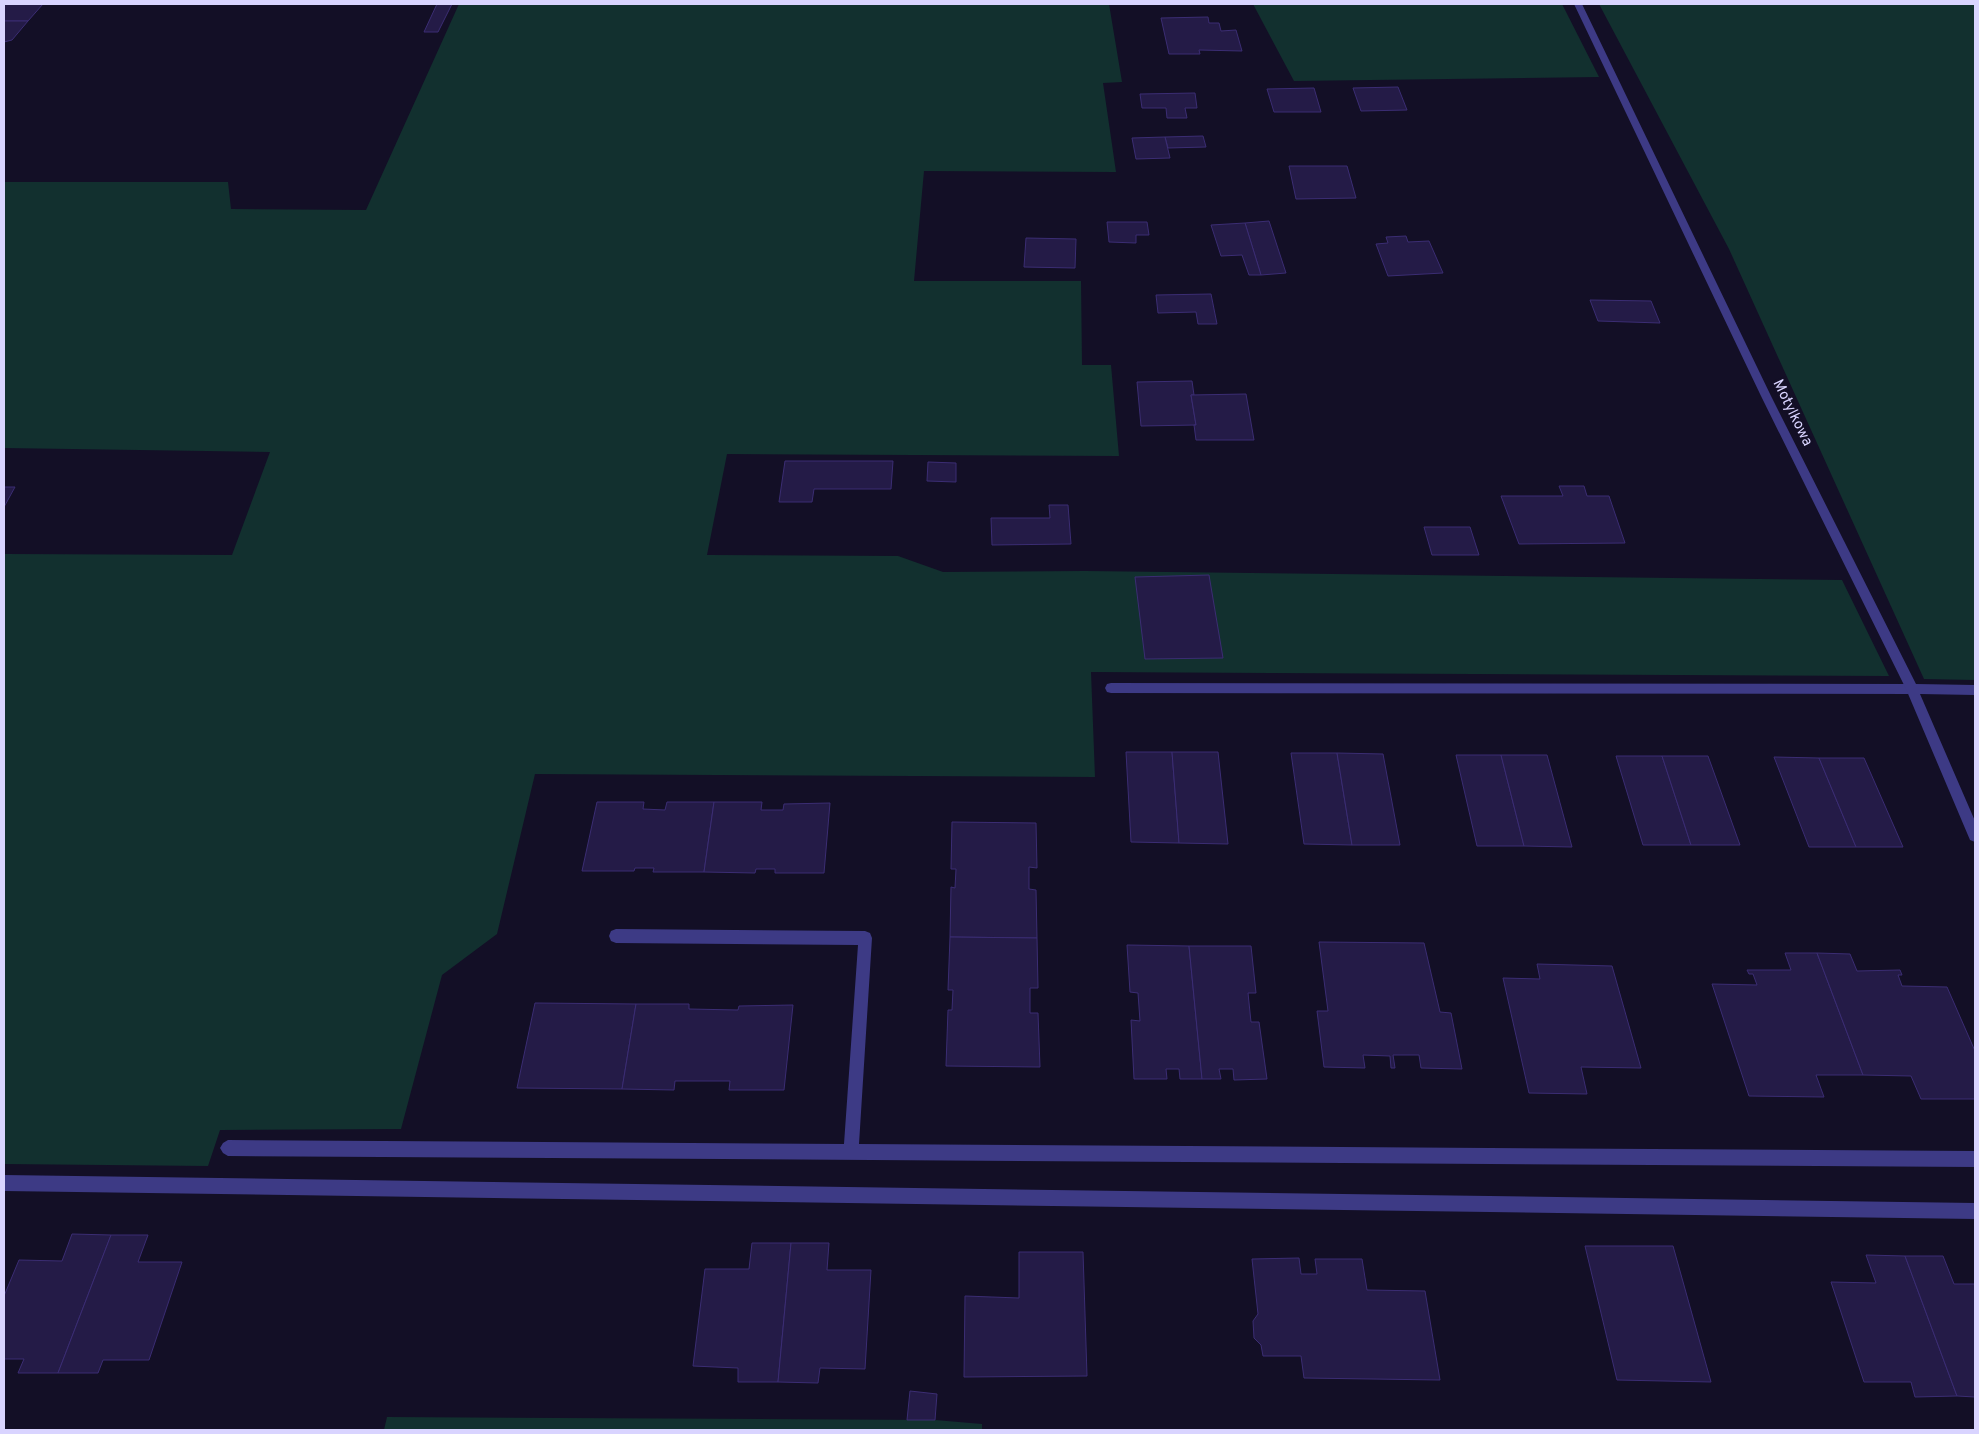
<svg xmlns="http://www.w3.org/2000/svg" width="1979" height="1434" font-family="Overpass,sans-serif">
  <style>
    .green { fill: #12302f }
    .building { fill: #241b47; stroke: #3b2d73 }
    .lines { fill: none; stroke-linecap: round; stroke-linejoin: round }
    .service { fill: #3d3a85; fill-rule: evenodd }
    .minor { fill: #3d3a85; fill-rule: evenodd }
    .labels { text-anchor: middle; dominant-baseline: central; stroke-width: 4.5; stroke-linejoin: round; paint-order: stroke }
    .street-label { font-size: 15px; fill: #d9d4ff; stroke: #130f26 }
  </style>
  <rect width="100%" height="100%" fill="#130f26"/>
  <g class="green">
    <polygon points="459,4 1109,4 1122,82 1103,83 1116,172 924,171 914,281 1081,281 1082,365 1111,365 1119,456 727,454 707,555 898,556 943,572 1085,571 1842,580 1889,676 1091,672 1095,777 535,774 497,934 442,975 401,1129 220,1130 208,1166 4,1164 4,554 232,555 270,452 4,448 4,182 228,182 231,209 366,210"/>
    <polygon points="1253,4 1562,4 1599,77 1294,81"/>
    <polygon points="1599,4 1975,4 1975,680 1924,679 1729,249"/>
    <polygon points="387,1417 935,1420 982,1424 982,1430 384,1430"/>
  </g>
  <g class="building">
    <polygon points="4,4 43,4 28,21 4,21"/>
    <polygon points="437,4 452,4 438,32 424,32"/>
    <polygon points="1208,17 1209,23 1219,23 1221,31 1236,30 1242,51 1199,50 1200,54 1169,54 1161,18"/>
    <polygon points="4,21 28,21 12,40 4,42"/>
    <polygon points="1398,87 1407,110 1361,111 1353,88"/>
    <polygon points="1314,88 1321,112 1274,112 1267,89"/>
    <polygon points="1195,93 1197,108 1185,108 1187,118 1167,118 1166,108 1142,108 1140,94"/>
    <polygon points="1203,136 1206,147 1168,148 1165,137"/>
    <polygon points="1165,137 1170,158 1136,159 1132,138"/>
    <polygon points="1289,166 1347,166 1356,198 1296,199"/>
    <polygon points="1269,221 1286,273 1261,275 1245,223"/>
    <polygon points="1107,222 1147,222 1149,235 1136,235 1136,243 1109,242"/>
    <polygon points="1245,223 1261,275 1249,275 1242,255 1221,256 1211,225"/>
    <polygon points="1406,236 1408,242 1429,241 1443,273 1388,276 1376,244 1388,243 1386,237"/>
    <polygon points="1026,238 1076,239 1075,268 1024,267"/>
    <polygon points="1211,294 1217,324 1198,324 1196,312 1158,313 1156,295"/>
    <polygon points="1590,300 1651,301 1660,323 1598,321"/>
    <polygon points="1192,381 1194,395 1191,395 1196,425 1141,426 1137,382"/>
    <polygon points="1246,394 1254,440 1196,440 1194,425 1196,425 1191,395"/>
    <polygon points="785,461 893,461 891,489 814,489 812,502 779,502"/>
    <polygon points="928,462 956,463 956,482 927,481"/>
    <polygon points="1559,486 1584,486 1587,496 1609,496 1625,543 1519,544 1501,496 1563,496"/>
    <polygon points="4,487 15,487 4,507"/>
    <polygon points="1049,505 1068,505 1071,544 992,545 991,518 1050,518"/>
    <polygon points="1424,527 1470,527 1479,555 1432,555"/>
    <polygon points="1209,575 1223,658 1145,659 1135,577"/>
    <polygon points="1126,752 1172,752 1179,843 1131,842"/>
    <polygon points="1172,752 1218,752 1228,844 1179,843"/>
    <polygon points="1291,753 1337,753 1352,845 1304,844"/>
    <polygon points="1337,753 1383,754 1400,845 1352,845"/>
    <polygon points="1456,755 1501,755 1524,846 1477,846"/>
    <polygon points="1501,755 1547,755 1572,847 1524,846"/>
    <polygon points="1616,756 1662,756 1691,845 1643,845"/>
    <polygon points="1662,756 1708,756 1740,845 1691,845"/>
    <polygon points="1774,757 1819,758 1856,847 1809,847"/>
    <polygon points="1819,758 1864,758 1903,847 1856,847"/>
    <polygon points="597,802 644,802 643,809 665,810 667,802 714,802 704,872 653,872 654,868 635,868 634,871 582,871"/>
    <polygon points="714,802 762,802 761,810 783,810 784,804 830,803 824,873 775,873 775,869 756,869 755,873 704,872"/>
    <polygon points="952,822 1036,823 1037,868 1029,867 1029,889 1036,890 1037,938 950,937 951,887 955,888 956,869 951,869"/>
    <polygon points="950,937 1037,938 1038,988 1030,988 1030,1013 1038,1013 1040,1067 946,1066 948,1010 952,1010 953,990 948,990"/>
    <polygon points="1319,942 1424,943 1440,1012 1451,1013 1462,1069 1421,1068 1419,1055 1393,1055 1395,1068 1391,1068 1390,1056 1363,1055 1365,1068 1324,1067 1317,1011 1328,1011"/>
    <polygon points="1127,945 1189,946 1202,1079 1180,1079 1179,1069 1166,1069 1167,1079 1134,1079 1131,1020 1140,1021 1138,993 1130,992"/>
    <polygon points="1189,946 1251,946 1256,993 1248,993 1251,1022 1259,1022 1267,1079 1234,1080 1233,1069 1219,1069 1221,1079 1202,1079"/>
    <polygon points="1785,953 1817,953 1863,1075 1816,1075 1824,1097 1749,1096 1712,984 1757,985 1753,974 1749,974 1747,970 1791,970"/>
    <polygon points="1817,953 1850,954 1857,971 1900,970 1902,975 1898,975 1902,986 1947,987 1975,1051 1975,1099 1921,1099 1911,1076 1863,1075"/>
    <polygon points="1537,964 1612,966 1641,1068 1581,1067 1587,1094 1529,1093 1503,978 1540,979"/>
    <polygon points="535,1003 636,1004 622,1089 517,1088"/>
    <polygon points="636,1004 689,1004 689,1009 738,1010 739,1006 793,1005 784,1090 729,1090 730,1081 675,1081 674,1090 622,1089"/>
    <polygon points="72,1234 111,1235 58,1373 18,1373 24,1359 4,1359 4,1296 19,1260 62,1261"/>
    <polygon points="111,1235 148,1235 138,1262 182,1262 149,1360 103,1360 98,1373 58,1373"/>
    <polygon points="752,1243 791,1243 778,1382 738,1382 738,1368 693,1366 705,1269 749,1269"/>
    <polygon points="791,1243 829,1243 827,1270 871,1270 865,1369 820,1368 818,1383 778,1382"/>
    <polygon points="1585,1246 1673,1246 1711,1382 1617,1380"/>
    <polygon points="1019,1252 1083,1252 1087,1376 964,1377 965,1296 1019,1298"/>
    <polygon points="1866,1255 1905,1256 1957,1396 1915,1397 1911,1382 1864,1382 1831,1282 1876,1283"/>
    <polygon points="1905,1256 1943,1256 1954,1284 1975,1284 1975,1397 1957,1396"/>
    <polygon points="1299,1258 1301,1274 1317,1274 1315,1259 1362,1259 1367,1290 1425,1291 1440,1380 1304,1378 1301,1356 1263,1356 1261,1345 1254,1338 1253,1321 1258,1314 1252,1259"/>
    <polygon points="910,1391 937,1394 935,1420 907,1420"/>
  </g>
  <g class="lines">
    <g class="service">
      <polygon points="1111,683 1912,684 1916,685 1918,689 1916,693 1912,694 1111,693 1107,692 1105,688 1107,684"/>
      <polygon points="616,929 865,931 870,933 872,938 859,1144 1975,1151 1975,1167 228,1156 223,1153 220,1148 223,1143 228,1140 844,1144 858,945 616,943 611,941 609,936 611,931"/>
    </g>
    <g class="minor">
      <polygon points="1574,4 1582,4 1771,396 1916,684 1975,685 1975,695 1920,694 1975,821 1975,842 1970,840 1906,689 1761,396"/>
      <polygon points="4,1175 1975,1203 1975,1219 4,1191"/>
    </g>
  </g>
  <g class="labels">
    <g class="street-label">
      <text transform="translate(1792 413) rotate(64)">Motylkowa</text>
    </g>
  </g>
  <rect width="1979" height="1434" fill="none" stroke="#d9d4ff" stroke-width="10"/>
</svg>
